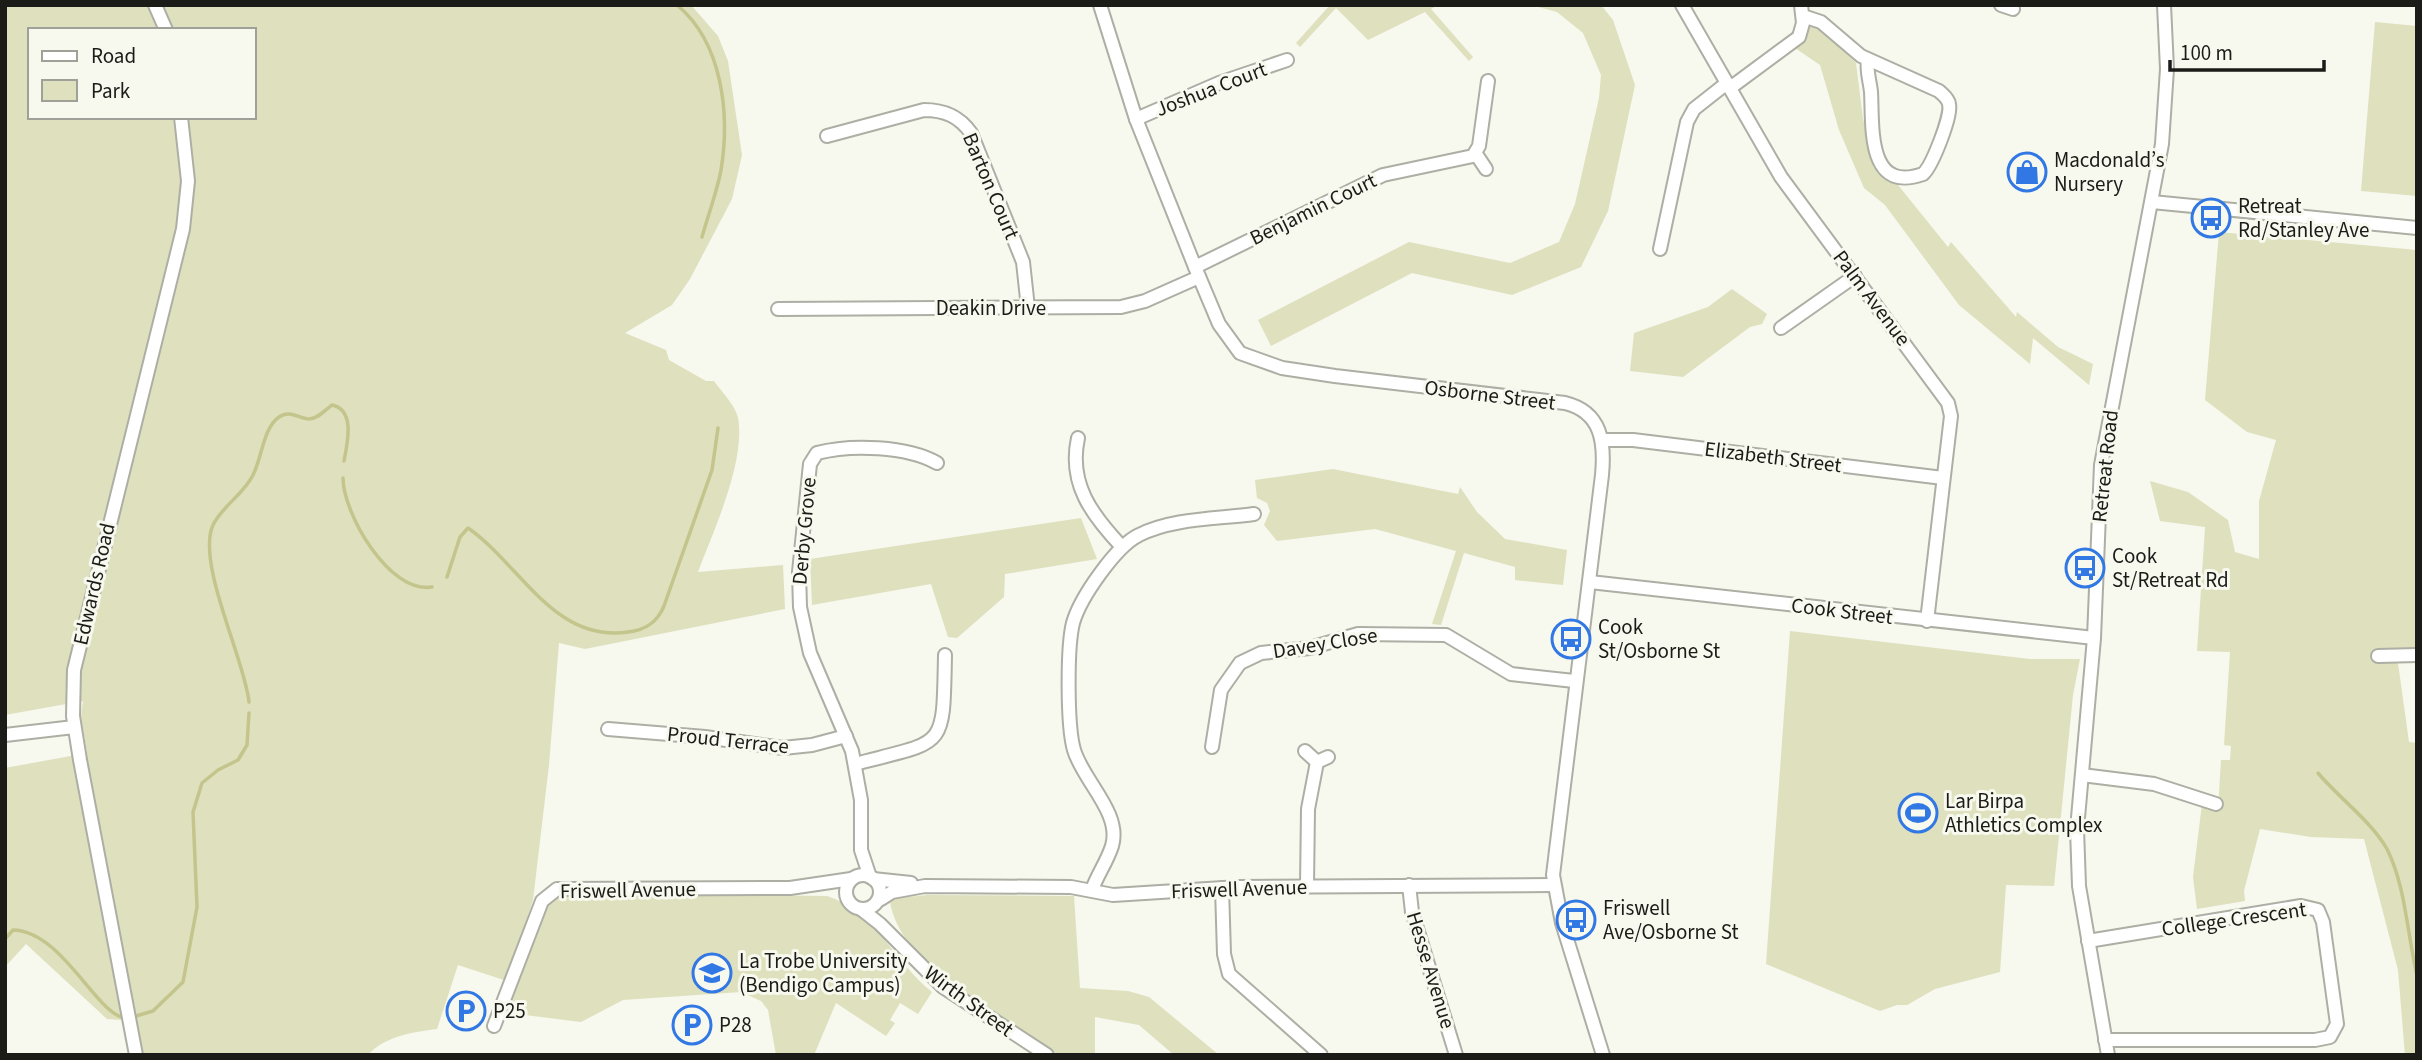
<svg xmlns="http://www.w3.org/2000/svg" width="2422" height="1060" font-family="'Source Sans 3',sans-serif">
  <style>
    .green { fill: #dfe0bd; fill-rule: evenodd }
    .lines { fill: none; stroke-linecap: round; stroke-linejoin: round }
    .stream { stroke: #c4c58d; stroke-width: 3.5 }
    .minor-casing { stroke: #adaea4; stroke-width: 16 }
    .minor { stroke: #fff; stroke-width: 12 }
    .labels { text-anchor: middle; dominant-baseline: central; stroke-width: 6; stroke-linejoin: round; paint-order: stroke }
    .street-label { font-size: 21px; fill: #1b1b18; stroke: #f7f8ee }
    .poi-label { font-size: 21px; fill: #1b1b18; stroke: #f7f8ee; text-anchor: start }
  </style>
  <rect width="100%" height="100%" fill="#f7f8ee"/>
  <g class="green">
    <path d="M5,5H691L718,36L728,61L742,155L732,199L690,279L672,305L625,333L666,350L669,360L706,381H714C721,391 736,406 738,418C746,461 713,532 698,572L783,565L785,609L585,649L559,643L549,765L533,900L507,981L458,965L437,1029C413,1032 385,1036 368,1055H143L137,1021L107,1019L26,944L5,967V768L87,753L81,717L83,701L5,715ZM30,30H254V117H30Z"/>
    <polygon points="1330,5 1438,5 1431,9 1473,57 1469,61 1425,12 1368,40 1336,8 1300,47 1296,43"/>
    <polygon points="1531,5 1601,5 1613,20 1635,85 1608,211 1581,267 1512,295 1412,273 1271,346 1258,320 1409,242 1510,263 1559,242 1575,204 1599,98 1601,75 1583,33 1557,12"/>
    <polygon points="2375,22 2417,26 2417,196 2361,191"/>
    <polygon points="1814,26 1825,32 1856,63 1863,119 1874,162 1879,170 1894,180 1948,247 1951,242 2016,317 2017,312 2058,347 2093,364 2089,385 2033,338 2030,364 1959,305 1885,205 1864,188 1839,130 1820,65 1795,48 1806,28"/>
    <polygon points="2219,232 2417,250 2417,649 2396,649 2409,742 2417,743 2417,1055 2405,1055 2398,970 2364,839 2311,837 2260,829 2244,891 2245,901 2197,909 2193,877 2202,804 2218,809 2221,760 2230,760 2231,746 2224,745 2230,652 2197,651 2205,527 2160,521 2150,481 2188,492 2228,520 2235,552 2259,559 2259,501 2276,440 2247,432 2205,400"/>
    <polygon points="1732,289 1767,314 1762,324 1750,327 1683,377 1630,371 1634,333 1708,307"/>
    <polygon points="1333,469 1458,494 1460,487 1477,512 1505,539 1567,550 1563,585 1515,580 1515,567 1464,553 1441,625 1432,624 1456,551 1375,529 1277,541 1264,525 1270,511 1267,503 1257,498 1255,480"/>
    <polygon points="1081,518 1097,559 1005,574 1004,597 957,638 948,637 931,584 812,605 810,559"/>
    <polygon points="1790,631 2030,659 2080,659 2073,695 2054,886 2006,885 2000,972 1935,989 1907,1005 1897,1005 1880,1011 1766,964"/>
    <path d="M571,893L827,896C877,913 893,961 932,992L918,1014L900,1003L890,1020L895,1023L886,1036L836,1003L814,1055H776L768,1010L761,1001L741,992L623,1000L581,1022L509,1013L507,1005L547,905L555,896Z"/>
    <path d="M927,895L1074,896L1080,988L1128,991L1149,997L1219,1055H1174L1139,1025L1095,1017V1055H1059L938,976C918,955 895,932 890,902L898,898Z"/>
  </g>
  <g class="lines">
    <g class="stream">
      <path d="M677,5C723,43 730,115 721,170C717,192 708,215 702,237"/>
      <path d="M343,478C343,513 389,594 432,587"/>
      <path d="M447,577L460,537L468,528C520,564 554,643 628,632C645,630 657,623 664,606L712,470L718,428"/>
      <path d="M249,702C245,660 196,563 213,525C223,505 244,494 253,475C262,458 263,428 279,417C290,409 299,419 309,419C318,419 325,410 332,405C356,410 347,444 344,461"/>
      <path d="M2318,773C2339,798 2371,821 2387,849C2406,887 2407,934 2417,975"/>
      <path d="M5,939L13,930C62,931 96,1014 125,1018"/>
      <polyline points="136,1016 153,1011 183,982 197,907 193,812 202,783 218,770 238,760 247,745 249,713"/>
    </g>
    <defs>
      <g id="minor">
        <polyline points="155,5 166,30"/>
        <path d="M1100,5L1136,119L1195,267L1219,324L1240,353L1282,368L1335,376L1565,403C1602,412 1605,443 1602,475L1553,875L1562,923L1603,1055"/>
        <polyline points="1682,5 1781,177 1948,403 1951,416 1927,621"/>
        <polyline points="2001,5 2013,9"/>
        <path d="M1803,16L1821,22L1861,56L1939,91C1943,95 1948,98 1949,104C1952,116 1932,166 1923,174C1866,194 1873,125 1871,92C1870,81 1866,71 1868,60"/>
        <polyline points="1730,88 1799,37 1803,23 1801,5"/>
        <polyline points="1136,119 1219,83 1287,60"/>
        <path d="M827,136L924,110C944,110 959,116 971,133L1023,262L1028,308"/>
        <polyline points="1476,154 1486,169"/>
        <polyline points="2152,202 2417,228"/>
        <polyline points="1660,249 1687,122 1694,109 1727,83"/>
        <polyline points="1195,267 1383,175 1473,156 1479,146 1488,81"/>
        <polyline points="778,309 1121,307 1145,301 1199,277"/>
        <polyline points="1781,328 1855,276"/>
        <path d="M1078,438C1068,484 1092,515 1122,547"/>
        <polyline points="1602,440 1633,440 1943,478"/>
        <polyline points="1590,582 2094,638"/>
        <polyline points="2378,656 2417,655"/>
        <polyline points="608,729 705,737 783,748 812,745 846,736"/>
        <polyline points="5,735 74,727"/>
        <polyline points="1212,747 1221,690 1240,663 1261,653 1310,648 1358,634 1446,635 1511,674 1574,681"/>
        <polyline points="1305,751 1317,762 1328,757"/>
        <path d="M855,764C947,740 943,751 945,655"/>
        <polyline points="2082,775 2154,784 2216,804"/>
        <circle cx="863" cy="892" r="17"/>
        <path d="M870,877L861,850V800L852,751L810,653L800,607L799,572L810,464L817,453C851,444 907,446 937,463"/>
        <polyline points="873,879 911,883"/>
        <polyline points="1409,885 1412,912 1456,1055"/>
        <polyline points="1307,886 1308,809 1317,762"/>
        <polyline points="1222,888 1224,954 1229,974 1321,1055"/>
        <path d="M1092,890C1097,875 1107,862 1112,846C1122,813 1083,781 1074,750C1067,726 1067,647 1073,623C1080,598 1116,546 1139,535C1172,518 1217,519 1254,514"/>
        <polyline points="881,899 892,892 925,886 1071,887 1113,895 1239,887 1553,885"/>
        <polyline points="861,909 880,924 943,987 1047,1055"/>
        <polyline points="2088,941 2301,906 2318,910 2323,922 2337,1024 2330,1037 2315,1040 2105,1040"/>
        <polyline points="494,1026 542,901 557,889 790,888 851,879"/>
        <polyline points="136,1055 80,760 73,716 74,670 183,229 188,181 181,117"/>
        <polyline points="2108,1055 2079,886 2077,829 2094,638 2101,465 2162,144 2167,69 2164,5"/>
      </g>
    </defs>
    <use href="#minor" class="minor-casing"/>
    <use href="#minor" class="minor"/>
  </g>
  <defs>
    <symbol id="shop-ring" viewBox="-11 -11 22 22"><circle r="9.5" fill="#f7f8ee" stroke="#3178e5" stroke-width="1.5"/><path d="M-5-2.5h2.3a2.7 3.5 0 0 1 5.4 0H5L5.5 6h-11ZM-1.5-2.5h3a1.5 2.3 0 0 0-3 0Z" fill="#3178e5"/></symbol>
    <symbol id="bus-ring" viewBox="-11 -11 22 22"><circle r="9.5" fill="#f7f8ee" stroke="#3178e5" stroke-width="1.5"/><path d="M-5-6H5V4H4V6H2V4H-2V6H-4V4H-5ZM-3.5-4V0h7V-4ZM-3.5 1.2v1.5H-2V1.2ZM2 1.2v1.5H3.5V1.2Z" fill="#3178e5"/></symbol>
    <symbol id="stadium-ring" viewBox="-11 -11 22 22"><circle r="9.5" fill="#f7f8ee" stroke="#3178e5" stroke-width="1.5"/><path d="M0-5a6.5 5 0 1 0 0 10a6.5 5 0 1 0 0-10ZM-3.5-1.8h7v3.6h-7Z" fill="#3178e5"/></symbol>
    <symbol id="university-ring" viewBox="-11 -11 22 22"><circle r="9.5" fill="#f7f8ee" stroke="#3178e5" stroke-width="1.5"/><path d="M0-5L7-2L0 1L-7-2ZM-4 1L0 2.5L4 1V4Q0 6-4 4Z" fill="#3178e5"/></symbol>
    <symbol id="parking-ring" viewBox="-11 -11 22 22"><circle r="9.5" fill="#f7f8ee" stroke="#3178e5" stroke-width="1.5"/><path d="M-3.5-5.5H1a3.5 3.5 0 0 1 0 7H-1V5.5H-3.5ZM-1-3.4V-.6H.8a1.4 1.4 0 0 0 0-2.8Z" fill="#3178e5"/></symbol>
  </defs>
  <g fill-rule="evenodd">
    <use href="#shop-ring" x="2005" y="150" width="44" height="44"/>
    <use href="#bus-ring" x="2189" y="196" width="44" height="44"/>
    <use href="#bus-ring" x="2063" y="546" width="44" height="44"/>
    <use href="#bus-ring" x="1549" y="617" width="44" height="44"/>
    <use href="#stadium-ring" x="1896" y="791" width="44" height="44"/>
    <use href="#bus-ring" x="1554" y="898" width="44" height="44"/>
    <use href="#university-ring" x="690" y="951" width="44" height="44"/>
    <use href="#parking-ring" x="444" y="989" width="44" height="44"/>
    <use href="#parking-ring" x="670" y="1003" width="44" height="44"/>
  </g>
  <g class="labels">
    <g class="street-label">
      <text transform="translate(1211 89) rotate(-21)">Joshua Court</text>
      <text transform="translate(991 186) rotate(67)">Barton Court</text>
      <text transform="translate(1313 209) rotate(-26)">Benjamin Court</text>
      <text transform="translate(1872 298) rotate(53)">Palm Avenue</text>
      <text x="991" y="308">Deakin Drive</text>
      <text transform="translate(1490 395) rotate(7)">Osborne Street</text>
      <text transform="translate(1773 457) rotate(7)">Elizabeth Street</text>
      <text transform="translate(2105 466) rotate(-84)">Retreat Road</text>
      <text transform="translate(804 531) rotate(-85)">Derby Grove</text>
      <text transform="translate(94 584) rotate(-77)">Edwards Road</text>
      <text transform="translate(1842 611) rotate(7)">Cook Street</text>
      <text transform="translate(1325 643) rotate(-9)">Davey Close</text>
      <text transform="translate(728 740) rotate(6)">Proud Terrace</text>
      <text transform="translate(1239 889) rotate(-2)">Friswell Avenue</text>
      <text transform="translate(628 890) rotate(-1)">Friswell Avenue</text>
      <text transform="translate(2234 919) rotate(-8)">College Crescent</text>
      <text transform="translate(1431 970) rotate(73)">Hesse Avenue</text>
      <text transform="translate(969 1001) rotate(36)">Wirth Street</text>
    </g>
    <g class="poi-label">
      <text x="2054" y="160">Macdonald’s<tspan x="2054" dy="24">Nursery</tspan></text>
      <text x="2238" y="206">Retreat<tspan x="2238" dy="24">Rd/Stanley Ave</tspan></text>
      <text x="2112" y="556">Cook<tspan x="2112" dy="24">St/Retreat Rd</tspan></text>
      <text x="1598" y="627">Cook<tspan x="1598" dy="24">St/Osborne St</tspan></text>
      <text x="1945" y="801">Lar Birpa<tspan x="1945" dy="24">Athletics Complex</tspan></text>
      <text x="1603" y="908">Friswell<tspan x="1603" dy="24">Ave/Osborne St</tspan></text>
      <text x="739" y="961">La Trobe University<tspan x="739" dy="24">(Bendigo Campus)</tspan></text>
      <text x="493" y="1011">P25</text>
      <text x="719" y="1025">P28</text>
    </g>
  </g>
  <rect width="2422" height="1060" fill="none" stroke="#1b1b18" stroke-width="14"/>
  <rect x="28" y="28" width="228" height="91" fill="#f7f8ee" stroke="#9fa098" stroke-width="2"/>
  <rect x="42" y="51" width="35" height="10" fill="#ffffff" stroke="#9fa098" stroke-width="2"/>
  <text x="91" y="63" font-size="21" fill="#1b1b18">Road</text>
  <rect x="42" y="80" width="35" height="21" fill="#dfe0bd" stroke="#9fa098" stroke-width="2"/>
  <text x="91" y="98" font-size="21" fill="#1b1b18">Park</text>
  <path d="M2170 60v10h154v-10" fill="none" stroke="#1b1b18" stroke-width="3.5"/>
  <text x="2180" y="60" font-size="21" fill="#1b1b18" stroke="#f7f8ee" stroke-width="5" paint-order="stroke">100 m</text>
</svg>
